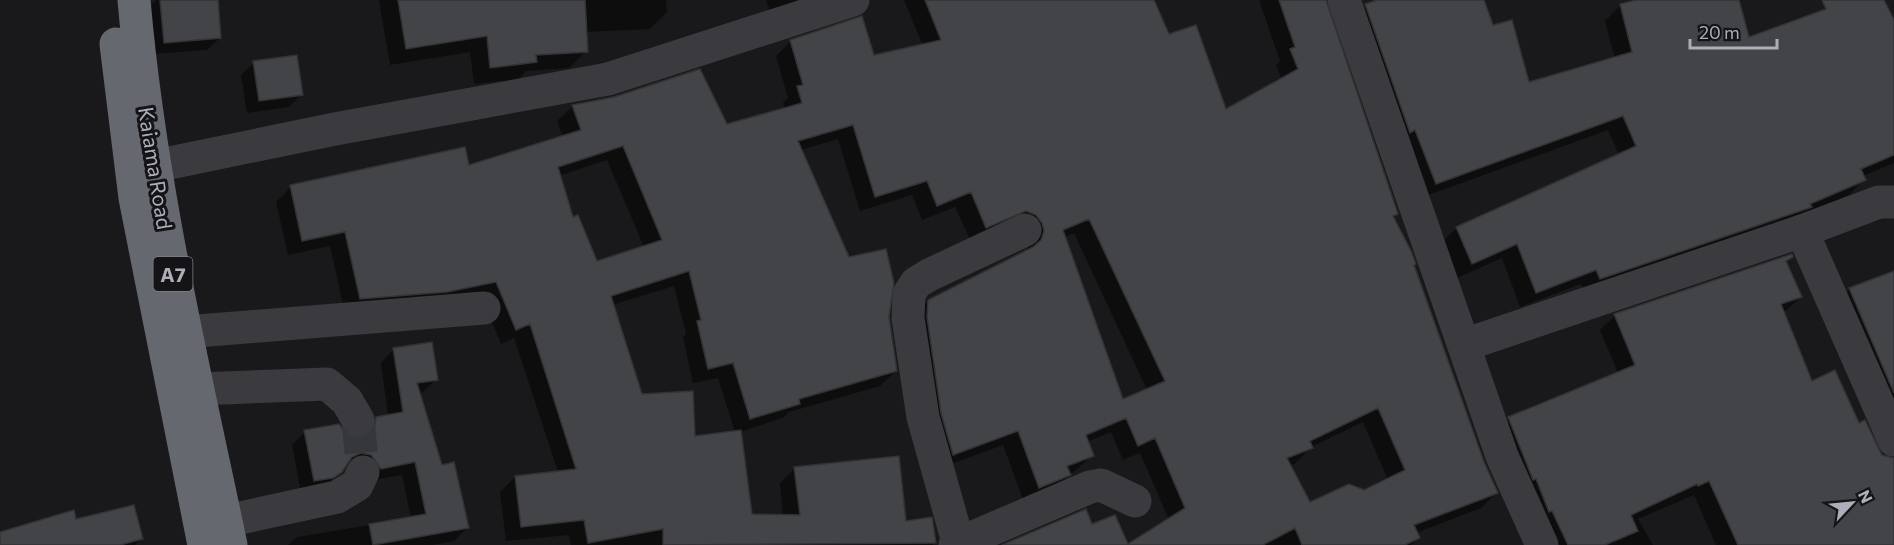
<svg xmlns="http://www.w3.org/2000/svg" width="1894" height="545" font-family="Commissioner,sans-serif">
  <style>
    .shadow { fill: #0007; fill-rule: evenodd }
    .building { fill: #434447; stroke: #333336; stroke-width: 1.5; fill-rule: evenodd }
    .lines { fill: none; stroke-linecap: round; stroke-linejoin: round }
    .minor-tunnel { stroke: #36373b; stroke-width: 33; stroke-dasharray: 33 16; stroke-linecap: butt }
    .minor { stroke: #3a3a3f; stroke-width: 33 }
    .highway { stroke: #666870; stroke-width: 33 }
    .labels { text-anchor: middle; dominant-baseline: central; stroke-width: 6; stroke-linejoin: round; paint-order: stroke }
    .shield { fill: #141416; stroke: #7e8088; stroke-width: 1.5 }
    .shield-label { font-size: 20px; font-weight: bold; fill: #acafb9 }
    .street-label { font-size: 21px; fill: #acafb9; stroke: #141416 }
  </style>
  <rect width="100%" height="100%" fill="#19191b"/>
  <g class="shadow">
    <polygon points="156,0 216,0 220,38 207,50 152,54 148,9"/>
    <polygon points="379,0 666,0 667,12 650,29 585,32 586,51 569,68 526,71 519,79 474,84 470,52 390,65"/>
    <polygon points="766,0 819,0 771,16"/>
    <path d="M904,0H1152L1168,36L1225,111L1282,80L1276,65L1280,61L1259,0H1323L1397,214L1392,218L1496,493L1481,508L1416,533L1418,538L1411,545H1129L1169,520L1140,453L1123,460L1111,432L1087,442L1092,456L1054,489L1024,502L1003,445L938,469L913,317L928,301L1028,251L1027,238L971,242L955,207L922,220L912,195L860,211L838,139L801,150L849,259L888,317L896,371L880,386L789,412L783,418L740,432L751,516H783L780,483L795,468L905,522L935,543L932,545H571L569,535L506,541L500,492L515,477L558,472L514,338L501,344L481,296L345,314L330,246L288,255L276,202L291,187L468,167L563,137L557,121L573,106L726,125L785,109L783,103L788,98L776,56L791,41L873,57L923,46ZM607,160L644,247L596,262L572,219L559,176ZM1074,233L1147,390L1122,401L1064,238ZM674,286L686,334L683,337L693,383L718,378L735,432L693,438L640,395L612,305ZM1363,422L1388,480L1364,491L1309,504L1289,466L1296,463L1311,447Z"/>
    <polygon points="1381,0 1483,0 1492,27 1528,84 1615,59 1605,21 1620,6 1642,0 1734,0 1767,81 1825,7 1839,0 1882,0 1894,24 1894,163 1863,176 1864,179 1849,195 1802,215 1585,294 1581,284 1520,307 1502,258 1457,278 1441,243 1457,228 1619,155 1608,130 1420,198 1351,21 1366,6"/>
    <polygon points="254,63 302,94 289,107 247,113 241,75"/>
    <polygon points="1791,257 1785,263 1801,297 1783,313 1811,383 1859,425 1882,456 1894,460 1894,545 1716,545 1694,495 1638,519 1653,545 1541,545 1494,434 1509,419 1618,373 1600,330 1615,315"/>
    <polygon points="1894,273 1894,442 1834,305 1849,290"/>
    <polygon points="394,349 436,379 423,392 419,393 441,467 467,528 454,541 432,545 288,545 297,537 411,518 402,475 368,481 358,468 346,466 327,485 301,493 292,445 305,432 362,439 363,432 377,418 388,416 381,363"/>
    <polygon points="75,521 142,538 135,545 0,545 0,534"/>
  </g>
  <g class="building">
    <polygon points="160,0 218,0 221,38 164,43"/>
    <polygon points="398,0 585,0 588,52 536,55 537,62 490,68 487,36 406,49"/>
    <path d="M925,0H1154L1169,34L1196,25L1226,109L1298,69L1290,49L1295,47L1279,0H1326L1398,214L1393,216L1411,251L1416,264L1414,265L1484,462L1498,493L1414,525L1420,538L1405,545H1302L1295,528L1263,545H1002L1086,509L1092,524L1115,515L1128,544L1185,508L1155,438L1138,446L1126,418L1086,435L1094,456L1067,466L1071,475L1039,488L1018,431L953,455L941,413L927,317L928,300L1033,247L1041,240L1044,231L1042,223L1036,215L1026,211L986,228L971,192L937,206L927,181L875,197L853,125L798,141L849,257L886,249L894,283L889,317L897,371L799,399L800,404L750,419L733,363L708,369L697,321L701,320L689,271L611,296L642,394L693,391L695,436L741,430L752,514L800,515L794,467L899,456L906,521L932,517L936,543L663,545V529L588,543L584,520L521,527L515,476L576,469L530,324L516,330L496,282L447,292L360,299L345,232L302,241L290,185L465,147L469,165L581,130L572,105L614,97L700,69L727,124L802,103L797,86L803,85L790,40L862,16L874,55L941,40ZM623,146L662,240L597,261L578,215L573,217L558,167ZM1089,219L1165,381L1123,399L1063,230ZM1378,408L1405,470L1364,490L1349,484L1310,502L1287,458L1313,448L1310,441Z"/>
    <polygon points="1377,0 1484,0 1493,25 1512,20 1529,82 1632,52 1620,4 1636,0 1739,0 1749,37 1826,9 1822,0 1884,0 1894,20 1894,155 1861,169 1866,180 1810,204 1812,207 1600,279 1596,270 1536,293 1517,244 1472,264 1456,227 1636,146 1623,116 1436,184 1415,130 1410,133 1365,4"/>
    <polygon points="297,55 303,95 259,101 253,61"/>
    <polygon points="1792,254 1793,257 1786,261 1802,297 1781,304 1812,381 1835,370 1859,423 1865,420 1882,455 1894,458 1894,545 1738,545 1709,481 1698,486 1697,484 1631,515 1638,531 1605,545 1568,545 1552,511 1549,512 1536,479 1533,480 1508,417 1635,365 1614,314"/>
    <polygon points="1894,271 1894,393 1849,288"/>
    <polygon points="432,342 438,380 417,383 442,465 454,462 469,528 373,545 369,524 426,514 415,462 381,469 371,455 361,453 352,457 342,472 333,478 314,481 304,430 339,424 348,436 359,439 367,436 374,430 376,417 403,412 393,348"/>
    <polygon points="134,505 143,539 120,545 0,545 0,532 74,510 76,519"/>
  </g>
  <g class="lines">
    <polyline class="minor-tunnel" points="358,420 363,472"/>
    <g class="minor">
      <polyline points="1344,0 1502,456 1542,545"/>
      <polyline points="155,166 335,129 608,79 853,0"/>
      <polyline points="1802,231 1894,440"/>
      <polyline points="185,332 484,308"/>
      <polyline points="1464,345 1802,231 1879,202 1894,202"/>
      <polyline points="197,389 327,384 347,401 358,420"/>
      <polyline points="226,521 337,497 357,485 363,472"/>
      <polyline points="958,542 923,417 908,318 909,294 916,283 929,275 1025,230"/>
      <polyline points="955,545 1090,487 1101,485 1135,501"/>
    </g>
    <g class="highway">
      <path d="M134,0C150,185 193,364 231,545"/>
      <polyline points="116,44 135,198 204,545"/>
    </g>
  </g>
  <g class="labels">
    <rect class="shield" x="153.5" y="257" width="39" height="34" rx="4.5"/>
    <g class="shield-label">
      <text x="173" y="274">A7</text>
    </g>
    <g class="street-label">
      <text transform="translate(156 168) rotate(81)">Kaiama Road</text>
    </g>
  </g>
  <g transform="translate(1852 503) rotate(64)" stroke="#141416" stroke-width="4.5" paint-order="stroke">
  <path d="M0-4.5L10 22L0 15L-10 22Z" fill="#acafb9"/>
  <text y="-9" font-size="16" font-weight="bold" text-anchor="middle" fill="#acafb9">N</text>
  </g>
  <path d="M1690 39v9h87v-9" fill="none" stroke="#acafb9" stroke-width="3"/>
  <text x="1699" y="39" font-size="18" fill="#acafb9" stroke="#141416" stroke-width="4.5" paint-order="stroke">20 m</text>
</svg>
